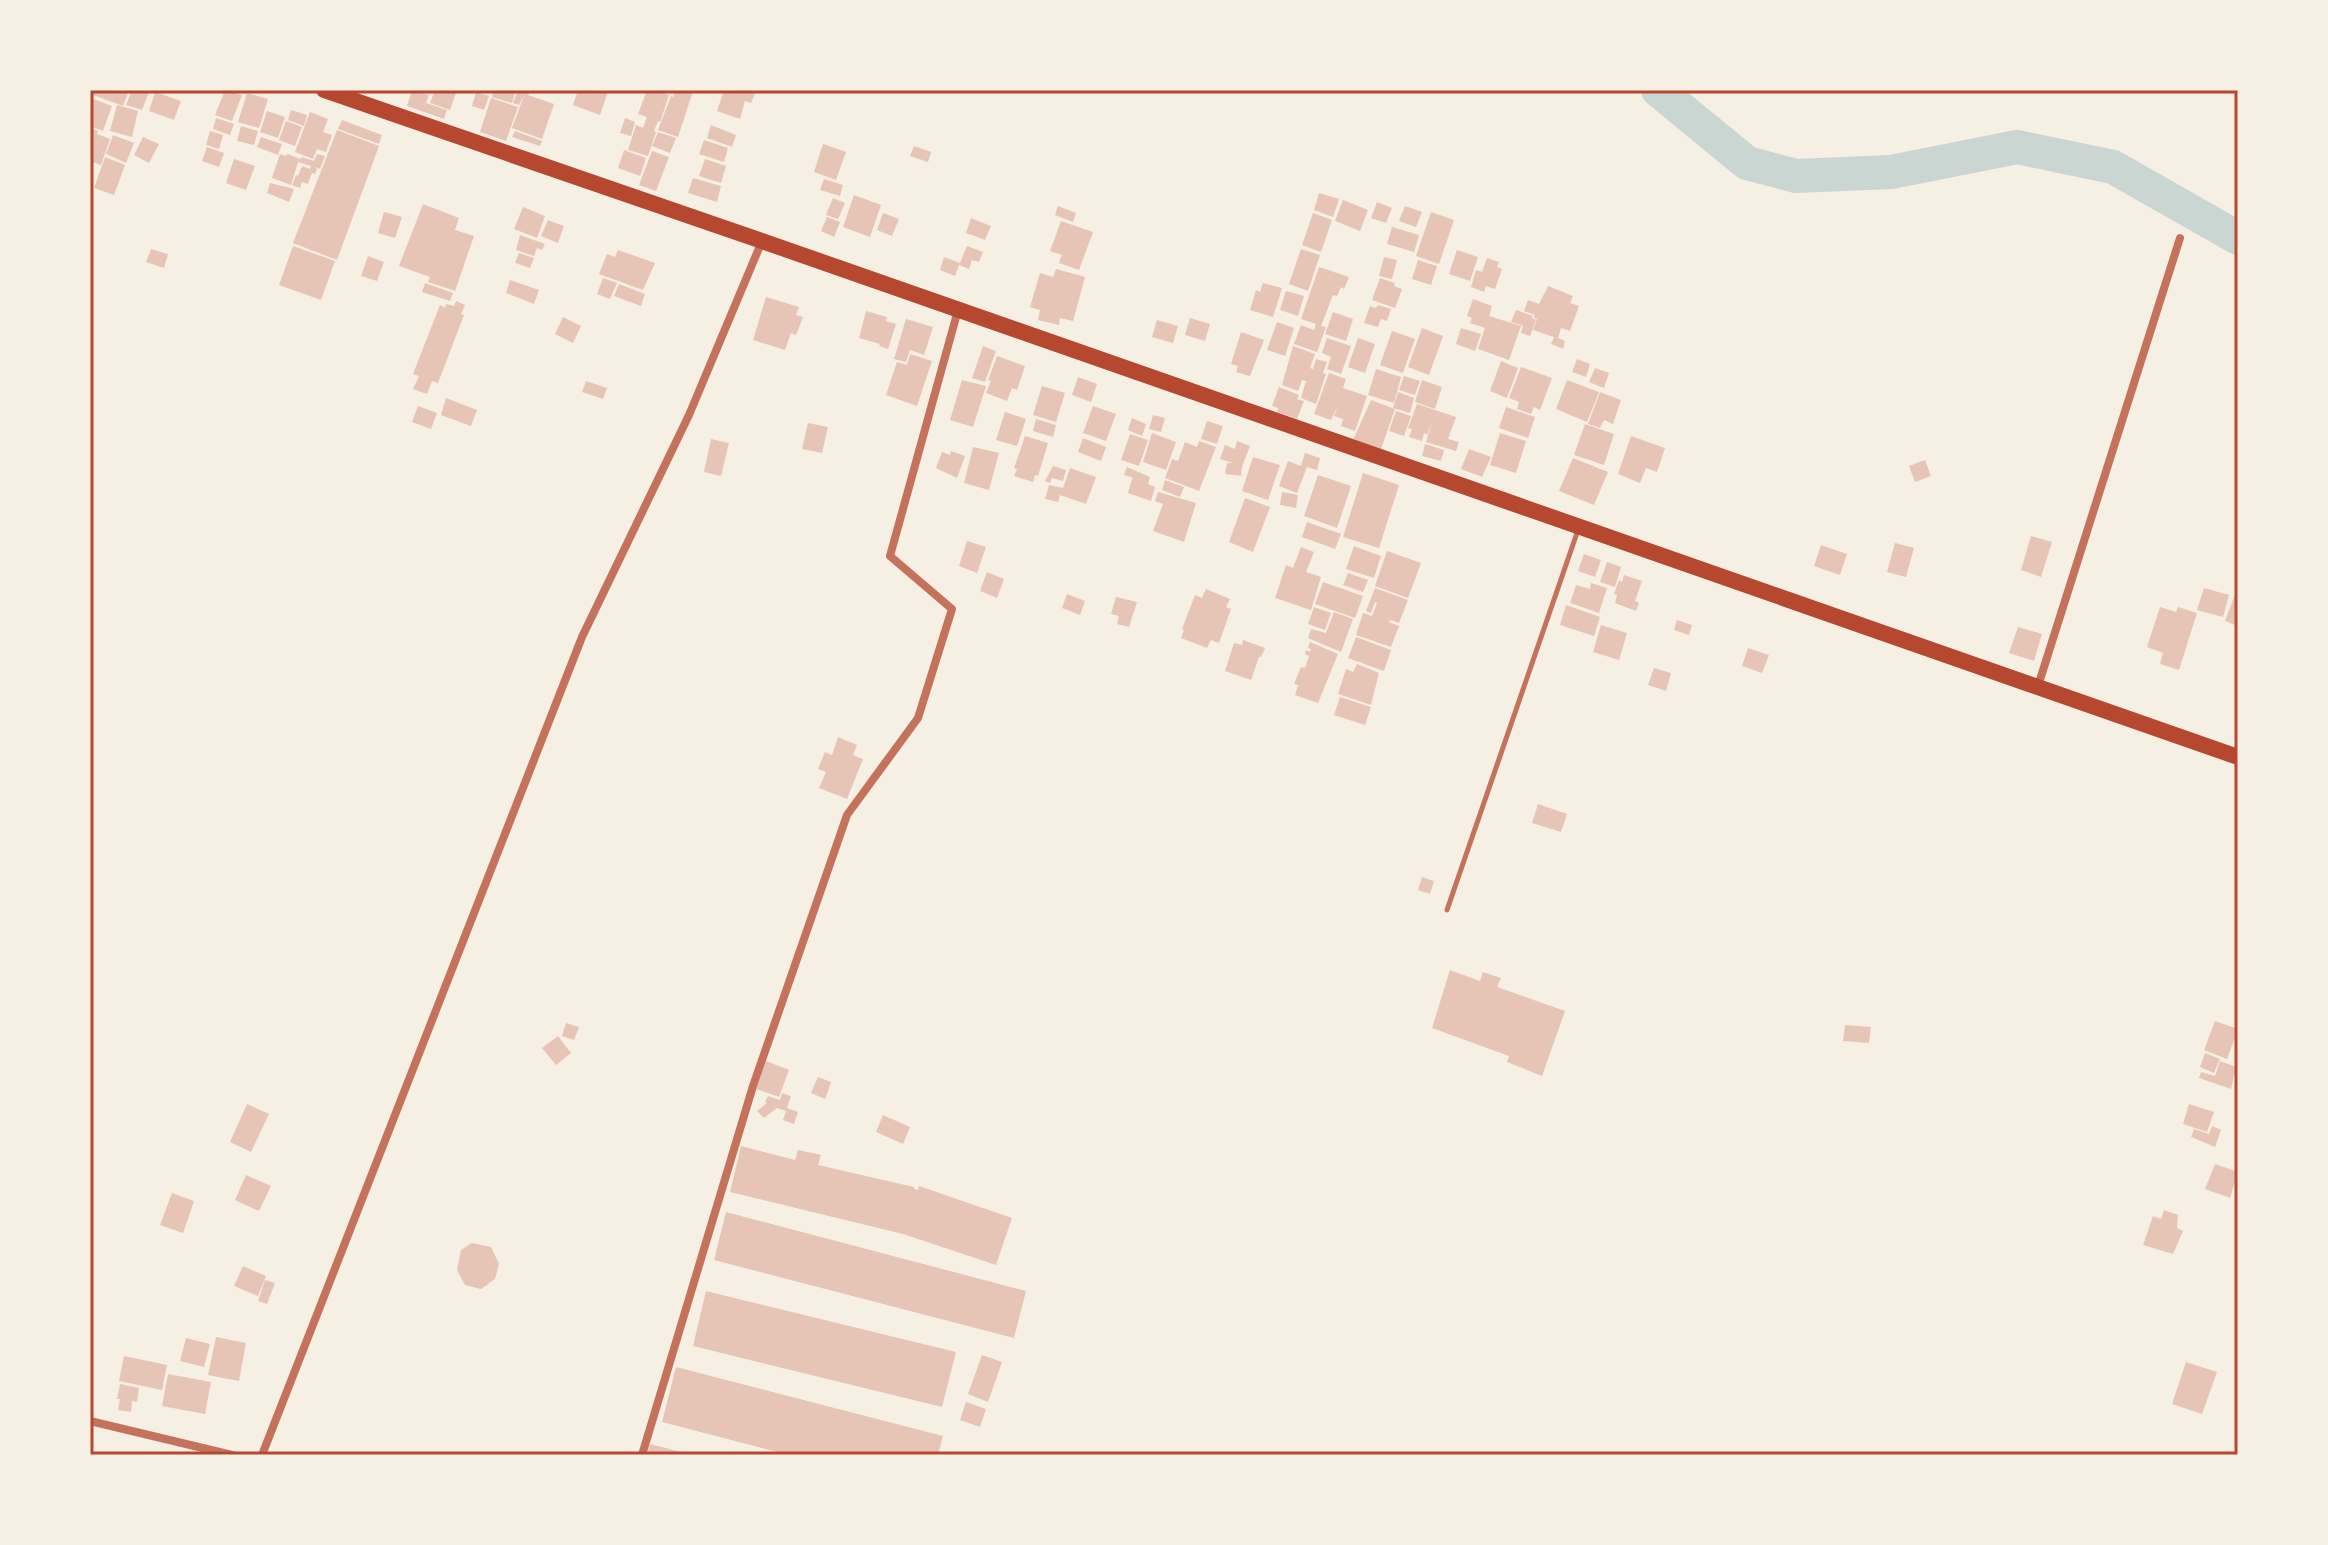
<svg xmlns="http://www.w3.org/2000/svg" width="2328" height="1545" font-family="Lato,sans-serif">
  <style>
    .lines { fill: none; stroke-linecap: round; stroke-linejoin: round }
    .river { stroke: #c9d6d2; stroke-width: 34 }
    .building { fill: #e6c5b7 }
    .service { stroke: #c5725c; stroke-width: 5 }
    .minor { stroke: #c5725c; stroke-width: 8 }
    .primary { stroke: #b5482f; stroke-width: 16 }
    .neatline { fill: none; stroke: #b5482f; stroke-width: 3 }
  </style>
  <rect width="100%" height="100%" fill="#f6efe4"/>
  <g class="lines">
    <polyline class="river" points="1658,90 1747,163 1796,176 1891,172 2017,147 2113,167 2238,238"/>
  </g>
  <g class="building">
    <polygon points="94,90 129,90 123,106 93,95"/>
    <polygon points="132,90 149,92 142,110 126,105"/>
    <polygon points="225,90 242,95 232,121 215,115"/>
    <polygon points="412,90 429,95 426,103 447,110 444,119 407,106"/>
    <polygon points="435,90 457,90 450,110 430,103"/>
    <polygon points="494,90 516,90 512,103 492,97"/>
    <polygon points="518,90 527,90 530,91 528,95 554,104 542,139 512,128 525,93 519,105 513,103"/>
    <polygon points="578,90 608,91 600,115 573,105"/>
    <polygon points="647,90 655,90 669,95 660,122 658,121 654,131 656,132 648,156 628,150 636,125 643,128 647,117 638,114"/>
    <polygon points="676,90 693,91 678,137 658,130 671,96 673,97"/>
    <polygon points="715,90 747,90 755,93 751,103 745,101 740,119 717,111 723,93"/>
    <polygon points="155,92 181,101 174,120 149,111"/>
    <polygon points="476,92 489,96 484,110 472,106"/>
    <polygon points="247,93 268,99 259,128 238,122"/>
    <polygon points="91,98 112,106 103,131 90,126"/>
    <polygon points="491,98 518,107 506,141 480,132"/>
    <polygon points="117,105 138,111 132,137 110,131"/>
    <polygon points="291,110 307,115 304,126 288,120"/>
    <polygon points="267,111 285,117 278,138 260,132"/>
    <polygon points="310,112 328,119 323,132 332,135 326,152 317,149 313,159 295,152"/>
    <polygon points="216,118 234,124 230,135 213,129"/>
    <polygon points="625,118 635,122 631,136 620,133"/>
    <polygon points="342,120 382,135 379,144 338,129"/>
    <polygon points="286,121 302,127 295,146 279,140"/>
    <polygon points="711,125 736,135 732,147 707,138"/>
    <polygon points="241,126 258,131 254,145 237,141"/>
    <polygon points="90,128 98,131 97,134 110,139 101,165 90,161"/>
    <polygon points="337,130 379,146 337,260 293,243"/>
    <polygon points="210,131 223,135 219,149 206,145"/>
    <polygon points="515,131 542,141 540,146 512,137"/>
    <polygon points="658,132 676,138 670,153 652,146"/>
    <polygon points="113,135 134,143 126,163 106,154"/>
    <polygon points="143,137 159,144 149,163 134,155"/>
    <polygon points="261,137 282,144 278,155 257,147"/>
    <polygon points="704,140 728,148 724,162 699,154"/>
    <polygon points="823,144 846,152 836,180 814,172"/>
    <polygon points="914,146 931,152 928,162 910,156"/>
    <polygon points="207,147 224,153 219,167 202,161"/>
    <polygon points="624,150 646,158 640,176 618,168"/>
    <polygon points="652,151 669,157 656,191 639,185"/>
    <polygon points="280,154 286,156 287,154 301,159 301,157 314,161 317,154 325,156 320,169 315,167 317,169 315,174 312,173 308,184 302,182 300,188 292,185 296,175 298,176 302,166 310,169 311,166 298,162 291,185 272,178"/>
    <polygon points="105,157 125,165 114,195 94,188"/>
    <polygon points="234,159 255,166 246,190 226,183"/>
    <polygon points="705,159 726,166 721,183 699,176"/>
    <polygon points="693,178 721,186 717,202 688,193"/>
    <polygon points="824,179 843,185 840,196 820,190"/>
    <polygon points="270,183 294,189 289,202 267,193"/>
    <polygon points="1319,193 1339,199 1333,217 1314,210"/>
    <polygon points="854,195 881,205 870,237 843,227"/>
    <polygon points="833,198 845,203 838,219 826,215"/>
    <polygon points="1343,200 1368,210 1360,231 1335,221"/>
    <polygon points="1377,202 1392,208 1386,223 1371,218"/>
    <polygon points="423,204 459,218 455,230 474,236 455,291 428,282 430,277 399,266"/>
    <polygon points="1058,206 1076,213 1073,222 1055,215"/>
    <polygon points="1405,206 1422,212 1416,227 1399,221"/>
    <polygon points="523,207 545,216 537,238 514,229"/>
    <polygon points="384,212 402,217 395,238 378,233"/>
    <polygon points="1431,212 1454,220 1439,264 1416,256"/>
    <polygon points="883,213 899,219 892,236 877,230"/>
    <polygon points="1313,213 1332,220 1321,252 1302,245"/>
    <polygon points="827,217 840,222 834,237 821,231"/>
    <polygon points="971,218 991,226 985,240 966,233"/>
    <polygon points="548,220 564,226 558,243 541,236"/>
    <polygon points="1061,221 1093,232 1079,270 1059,263 1062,255 1050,251"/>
    <polygon points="1392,227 1419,235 1414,252 1387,244"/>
    <polygon points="520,235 545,244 542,250 537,248 534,256 516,250"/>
    <polygon points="293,246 335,261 321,300 279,285"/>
    <polygon points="967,246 983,252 979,262 972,260 969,269 959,265 955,276 940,270 944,257 960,263"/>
    <polygon points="151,249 168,254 164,268 146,262"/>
    <polygon points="1301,249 1320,255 1308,291 1289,284"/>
    <polygon points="618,250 655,263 643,290 599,274 607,254 615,257"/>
    <polygon points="1457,250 1478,257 1470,281 1449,274"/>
    <polygon points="519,253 534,258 530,268 515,263"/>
    <polygon points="368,256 384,262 377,281 361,276"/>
    <polygon points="1384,257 1397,260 1392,279 1379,276"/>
    <polygon points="1487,258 1499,262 1497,267 1502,269 1495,289 1486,286 1484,292 1471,287 1476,270 1482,272"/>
    <polygon points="1418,260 1437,266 1431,285 1412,279"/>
    <polygon points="1319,267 1349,277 1344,289 1341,287 1337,296 1333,295 1321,326 1326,327 1317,352 1294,344 1301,325 1314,330 1316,324 1301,319"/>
    <polygon points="1056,269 1085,277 1073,321 1060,318 1059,325 1038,320 1040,310 1030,307 1040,273 1053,277"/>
    <polygon points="603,278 617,283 610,299 597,294"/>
    <polygon points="1380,278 1395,283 1394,286 1402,289 1395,308 1372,300"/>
    <polygon points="510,280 539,290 534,304 506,293"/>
    <polygon points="425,283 453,293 450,301 422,292"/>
    <polygon points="1263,283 1282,288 1273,317 1250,310 1256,290 1260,292"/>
    <polygon points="619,284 645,294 641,306 614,296"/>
    <polygon points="1548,286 1573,296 1570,303 1579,306 1570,331 1561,328 1558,338 1565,341 1563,349 1551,344 1554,337 1533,330 1537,319 1534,318 1535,315 1524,311 1528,300 1539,304"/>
    <polygon points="1286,291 1304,296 1298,316 1280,310"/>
    <polygon points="766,297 799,307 796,315 803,317 796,335 791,333 785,350 753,340"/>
    <polygon points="1473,299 1492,306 1489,316 1521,326 1509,360 1478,349 1485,328 1470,323 1472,318 1467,316"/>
    <polygon points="456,301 465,305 461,314 464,315 438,383 432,381 427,394 413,389 419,376 413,374 440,305 445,308 446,304 454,306"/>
    <polygon points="1378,305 1391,309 1387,321 1381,319 1378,327 1364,323 1370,306 1376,308"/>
    <polygon points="1516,310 1533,316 1532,318 1536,320 1530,336 1521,333 1523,326 1511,322"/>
    <polygon points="866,311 887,317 886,321 896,324 888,349 879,346 880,344 859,338"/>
    <polygon points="1333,312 1353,319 1346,341 1325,334"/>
    <polygon points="563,317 581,326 573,343 555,334"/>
    <polygon points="1190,318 1210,324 1205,341 1185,335"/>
    <polygon points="906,319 933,327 924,355 910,350 906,362 894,359"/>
    <polygon points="1157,320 1178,326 1173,343 1152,337"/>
    <polygon points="1277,322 1294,328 1285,356 1267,350"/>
    <polygon points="1422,328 1443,336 1429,375 1408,367"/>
    <polygon points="1461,328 1481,334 1475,351 1456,344"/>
    <polygon points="1392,331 1415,339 1403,373 1380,365"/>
    <polygon points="1241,332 1264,340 1250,376 1236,372 1238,366 1231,364"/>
    <polygon points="1327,338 1351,346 1341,374 1327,369 1331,357 1322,353"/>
    <polygon points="1358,338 1375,344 1365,373 1348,367"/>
    <polygon points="983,346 996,351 985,382 972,378"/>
    <polygon points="1293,346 1315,354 1310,368 1313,369 1316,359 1327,362 1323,373 1326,374 1316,404 1301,398 1306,381 1302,380 1298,391 1282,385"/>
    <polygon points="910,354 932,361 917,406 886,395 897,362 907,365"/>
    <polygon points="997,356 1025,366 1017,390 1012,388 1007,401 986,393 991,381 988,380"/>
    <polygon points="1577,359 1590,364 1586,377 1572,372"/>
    <polygon points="1501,361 1518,368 1507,398 1490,391"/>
    <polygon points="1521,367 1552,378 1540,410 1534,407 1531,414 1517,409 1519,402 1509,398"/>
    <polygon points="1595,368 1609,373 1604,388 1589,382"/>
    <polygon points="1376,369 1401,377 1394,403 1368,395"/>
    <polygon points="1329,373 1346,379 1343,388 1367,396 1355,431 1341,426 1343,419 1334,416 1338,405 1331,420 1314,414"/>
    <polygon points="1404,376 1420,381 1415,395 1399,390"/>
    <polygon points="1078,377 1097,384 1091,402 1072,395"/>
    <polygon points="962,380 986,386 973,427 950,420"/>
    <polygon points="1422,380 1442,387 1435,409 1415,402"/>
    <polygon points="1567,380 1599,392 1587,422 1556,409"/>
    <polygon points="586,381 607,388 603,399 582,392"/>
    <polygon points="1042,386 1065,393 1056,422 1033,415"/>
    <polygon points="1279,387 1299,395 1297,399 1304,401 1297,419 1277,412 1278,408 1272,406"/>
    <polygon points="1398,392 1414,398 1410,413 1393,408"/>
    <polygon points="1600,392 1621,400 1613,424 1604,420 1600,428 1588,424"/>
    <polygon points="446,398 477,410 471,426 441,415"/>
    <polygon points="1371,400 1395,409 1381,449 1353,440"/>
    <polygon points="1417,404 1456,417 1448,439 1459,442 1456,451 1426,442 1432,422 1427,435 1424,433 1422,441 1409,437 1412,429 1408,428"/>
    <polygon points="418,406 437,413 431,429 412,422"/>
    <polygon points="1093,406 1116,414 1106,441 1083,433"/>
    <polygon points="1506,407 1535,417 1528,438 1499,428"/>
    <polygon points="1396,411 1411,416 1404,436 1389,431"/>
    <polygon points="1005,412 1026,419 1017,446 996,440"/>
    <polygon points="1153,415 1165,418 1161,432 1149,429"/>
    <polygon points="1132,418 1146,424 1142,436 1128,430"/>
    <polygon points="1036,419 1056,425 1053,437 1033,431"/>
    <polygon points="1207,421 1223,426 1217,444 1201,439"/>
    <polygon points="808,423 828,427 822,453 802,449"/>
    <polygon points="1585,424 1614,434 1604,465 1574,455"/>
    <polygon points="1152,433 1176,442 1166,470 1143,462"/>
    <polygon points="1500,433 1526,441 1516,473 1490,465"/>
    <polygon points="1130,434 1148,440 1139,466 1121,460"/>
    <polygon points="1025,436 1048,443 1038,476 1035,475 1033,482 1014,476 1017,469 1014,468"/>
    <polygon points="1631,436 1665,448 1657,472 1646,468 1640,483 1618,474"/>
    <polygon points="1083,438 1106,447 1101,461 1078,452"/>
    <polygon points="711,439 729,443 721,476 704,472"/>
    <polygon points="1199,441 1216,447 1199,491 1165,478 1172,459 1178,461 1185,442 1197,447"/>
    <polygon points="1237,441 1250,446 1242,467 1241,476 1225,474 1227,463 1233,463 1220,459 1225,445 1235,449"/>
    <polygon points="1425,444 1444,450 1441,461 1422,456"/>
    <polygon points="973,447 999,453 989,490 964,483"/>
    <polygon points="1469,449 1491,457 1482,477 1461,469"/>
    <polygon points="951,451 965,456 957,478 936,468 942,452 950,455"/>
    <polygon points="1305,453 1320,458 1317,470 1307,467 1297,493 1279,486 1288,461 1301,466"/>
    <polygon points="1253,457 1280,465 1268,500 1242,491"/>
    <polygon points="1573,458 1608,472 1594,505 1559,491"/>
    <polygon points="1925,460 1931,476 1915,482 1909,466"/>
    <polygon points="1053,466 1066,470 1063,481 1052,478 1050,483 1045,481"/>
    <polygon points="1127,467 1150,477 1148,484 1155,487 1151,501 1128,493 1132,479 1134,478 1124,475"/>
    <polygon points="1070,468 1096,477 1086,504 1060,495 1058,502 1045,499 1049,485 1063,488"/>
    <polygon points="1363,473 1399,485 1379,548 1343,537"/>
    <polygon points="1318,475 1351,486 1337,528 1304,516"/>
    <polygon points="1165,480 1184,487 1180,497 1162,490"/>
    <polygon points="1158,492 1196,503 1184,542 1153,531 1163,504 1155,501"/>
    <polygon points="1282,492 1298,495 1296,508 1280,505"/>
    <polygon points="1245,498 1270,507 1253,552 1229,542"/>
    <polygon points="1307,522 1341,534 1335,549 1302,537"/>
    <polygon points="2031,536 2052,542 2041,577 2021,570"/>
    <polygon points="967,541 986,547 977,573 959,566"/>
    <polygon points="1895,543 1914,548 1906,577 1887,572"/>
    <polygon points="1821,545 1847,554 1840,575 1814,566"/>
    <polygon points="1354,546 1381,556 1374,578 1346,569"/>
    <polygon points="1301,547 1314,552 1306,572 1321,577 1311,610 1275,598 1286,565 1293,568"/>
    <polygon points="1387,551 1421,563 1408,598 1375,586"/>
    <polygon points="1584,554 1601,560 1595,577 1578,571"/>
    <polygon points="1607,562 1621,567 1615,587 1600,582"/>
    <polygon points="987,572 1004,579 997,598 980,591"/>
    <polygon points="1348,573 1368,580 1363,592 1343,585"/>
    <polygon points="1624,575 1642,581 1635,601 1639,603 1636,611 1615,603 1617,595 1614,594 1619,580 1622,582"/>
    <polygon points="1323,582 1363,596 1355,618 1315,604"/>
    <polygon points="1591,583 1607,588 1599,613 1570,603 1576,585 1590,589"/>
    <polygon points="1375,588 1408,600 1399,623 1390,620 1389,622 1399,626 1391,647 1356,635 1363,613 1372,616 1377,603 1394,610 1375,602 1371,613 1366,611"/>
    <polygon points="2204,588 2229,595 2223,617 2197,610"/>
    <polygon points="1206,589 1230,599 1226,607 1231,609 1219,643 1211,640 1207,648 1181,638 1184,630 1182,629 1195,595 1202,598"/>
    <polygon points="1067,594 1085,601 1080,615 1062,608"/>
    <polygon points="2235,594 2238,595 2238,616 2235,625 2225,621"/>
    <polygon points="1116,597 1137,602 1129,627 1117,624 1119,616 1111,614"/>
    <polygon points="1566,605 1600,617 1594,636 1560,625"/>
    <polygon points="1314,607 1331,613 1325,630 1308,624"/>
    <polygon points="2160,607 2176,612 2178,607 2197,613 2179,670 2160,664 2163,653 2147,647"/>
    <polygon points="1334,612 1353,619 1341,652 1308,638 1311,629 1326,633"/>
    <polygon points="1677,620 1692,625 1689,635 1674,630"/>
    <polygon points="1601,625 1627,633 1619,660 1593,652"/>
    <polygon points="2018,627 2042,634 2034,661 2009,653"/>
    <polygon points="1356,637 1391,650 1384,671 1348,658"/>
    <polygon points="1243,640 1265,648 1261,657 1259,657 1251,680 1225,671 1234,643 1242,645"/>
    <polygon points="1310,642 1338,654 1318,703 1295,695 1298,685 1294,684 1301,667 1305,668 1309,656 1305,654 1306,650 1310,652 1311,649 1308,648"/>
    <polygon points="1748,648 1769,655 1762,673 1742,666"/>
    <polygon points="1357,664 1379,673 1371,705 1338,694 1346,669 1353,672"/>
    <polygon points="1654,668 1671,673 1666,691 1648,685"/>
    <polygon points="1340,697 1371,707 1365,725 1334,715"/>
    <polygon points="838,737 857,745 853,755 863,759 847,799 819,788 826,772 818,769 825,752 832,755"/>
    <polygon points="1538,804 1567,814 1561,832 1532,823"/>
    <polygon points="1422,877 1434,881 1430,894 1418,890"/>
    <polygon points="1450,970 1480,981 1483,972 1501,978 1497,987 1565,1011 1542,1076 1507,1062 1509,1056 1432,1028"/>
    <polygon points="2215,1021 2238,1029 2227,1059 2204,1050"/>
    <polygon points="566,1023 579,1027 574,1040 562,1036"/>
    <polygon points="1845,1025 1871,1027 1869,1043 1843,1041"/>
    <polygon points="558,1036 571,1053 556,1065 542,1048"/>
    <polygon points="2205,1053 2220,1059 2214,1073 2200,1067"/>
    <polygon points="766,1061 789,1070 779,1097 756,1089"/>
    <polygon points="2220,1061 2236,1067 2231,1089 2199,1078 2201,1072 2215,1076"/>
    <polygon points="818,1077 831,1082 825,1099 811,1093"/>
    <polygon points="782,1093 791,1096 787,1108 798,1112 794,1124 783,1120 786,1111 777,1108 764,1118 757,1111 767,1103 765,1102 768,1096 780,1100"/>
    <polygon points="247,1104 269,1114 251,1152 230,1142"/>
    <polygon points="2189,1104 2214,1112 2207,1132 2183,1124"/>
    <polygon points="883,1115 910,1127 903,1144 876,1132"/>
    <polygon points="2212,1126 2221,1130 2215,1147 2191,1137 2194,1129 2209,1134"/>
    <polygon points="741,1146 795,1160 798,1150 821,1155 818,1165 914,1187 914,1189 918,1190 919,1186 1012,1218 996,1265 903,1234 730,1192"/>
    <polygon points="2215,1164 2238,1172 2230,1198 2205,1189"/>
    <polygon points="246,1175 271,1186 259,1211 235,1200"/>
    <polygon points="172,1193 194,1201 183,1233 160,1225"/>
    <polygon points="2164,1210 2178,1215 2177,1228 2183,1231 2173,1254 2143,1245 2153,1216 2161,1219"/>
    <polygon points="726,1212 1026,1291 1014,1338 714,1260"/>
    <polygon points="472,1243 491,1247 499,1264 495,1279 481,1289 465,1285 457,1270 461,1250"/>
    <polygon points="243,1266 266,1276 258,1296 234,1286"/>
    <polygon points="265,1280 275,1283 267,1304 258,1301"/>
    <polygon points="706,1291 956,1352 942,1407 693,1346"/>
    <polygon points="216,1337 246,1343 239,1381 208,1375"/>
    <polygon points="186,1338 210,1344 204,1367 180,1361"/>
    <polygon points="982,1355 1002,1362 988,1402 968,1394"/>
    <polygon points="124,1356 167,1365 162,1390 119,1381"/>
    <polygon points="2186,1362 2217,1372 2202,1414 2172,1404"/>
    <polygon points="676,1367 943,1436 938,1455 789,1455 662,1422"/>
    <polygon points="168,1374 211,1382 205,1414 162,1406"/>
    <polygon points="120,1384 139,1388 137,1402 132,1401 131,1412 118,1410 120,1399 117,1399"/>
    <polygon points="966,1402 986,1409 980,1427 960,1420"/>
    <polygon points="650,1444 689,1454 689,1455 647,1455"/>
  </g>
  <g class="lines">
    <polyline class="service" points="1447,910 1578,530"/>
    <g class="minor">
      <polyline points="2038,686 2180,238"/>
      <polyline points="90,1421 232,1455"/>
      <polyline points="262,1455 582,637 689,415 762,241"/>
      <polyline points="642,1455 753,1086 847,815 918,718 952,609 890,556 958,310"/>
    </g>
    <polyline class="primary" points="324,90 762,241 2238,757"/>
  </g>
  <rect width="2328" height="1545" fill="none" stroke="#f6efe4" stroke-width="184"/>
  <rect x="92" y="92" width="2144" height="1361" class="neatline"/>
</svg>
